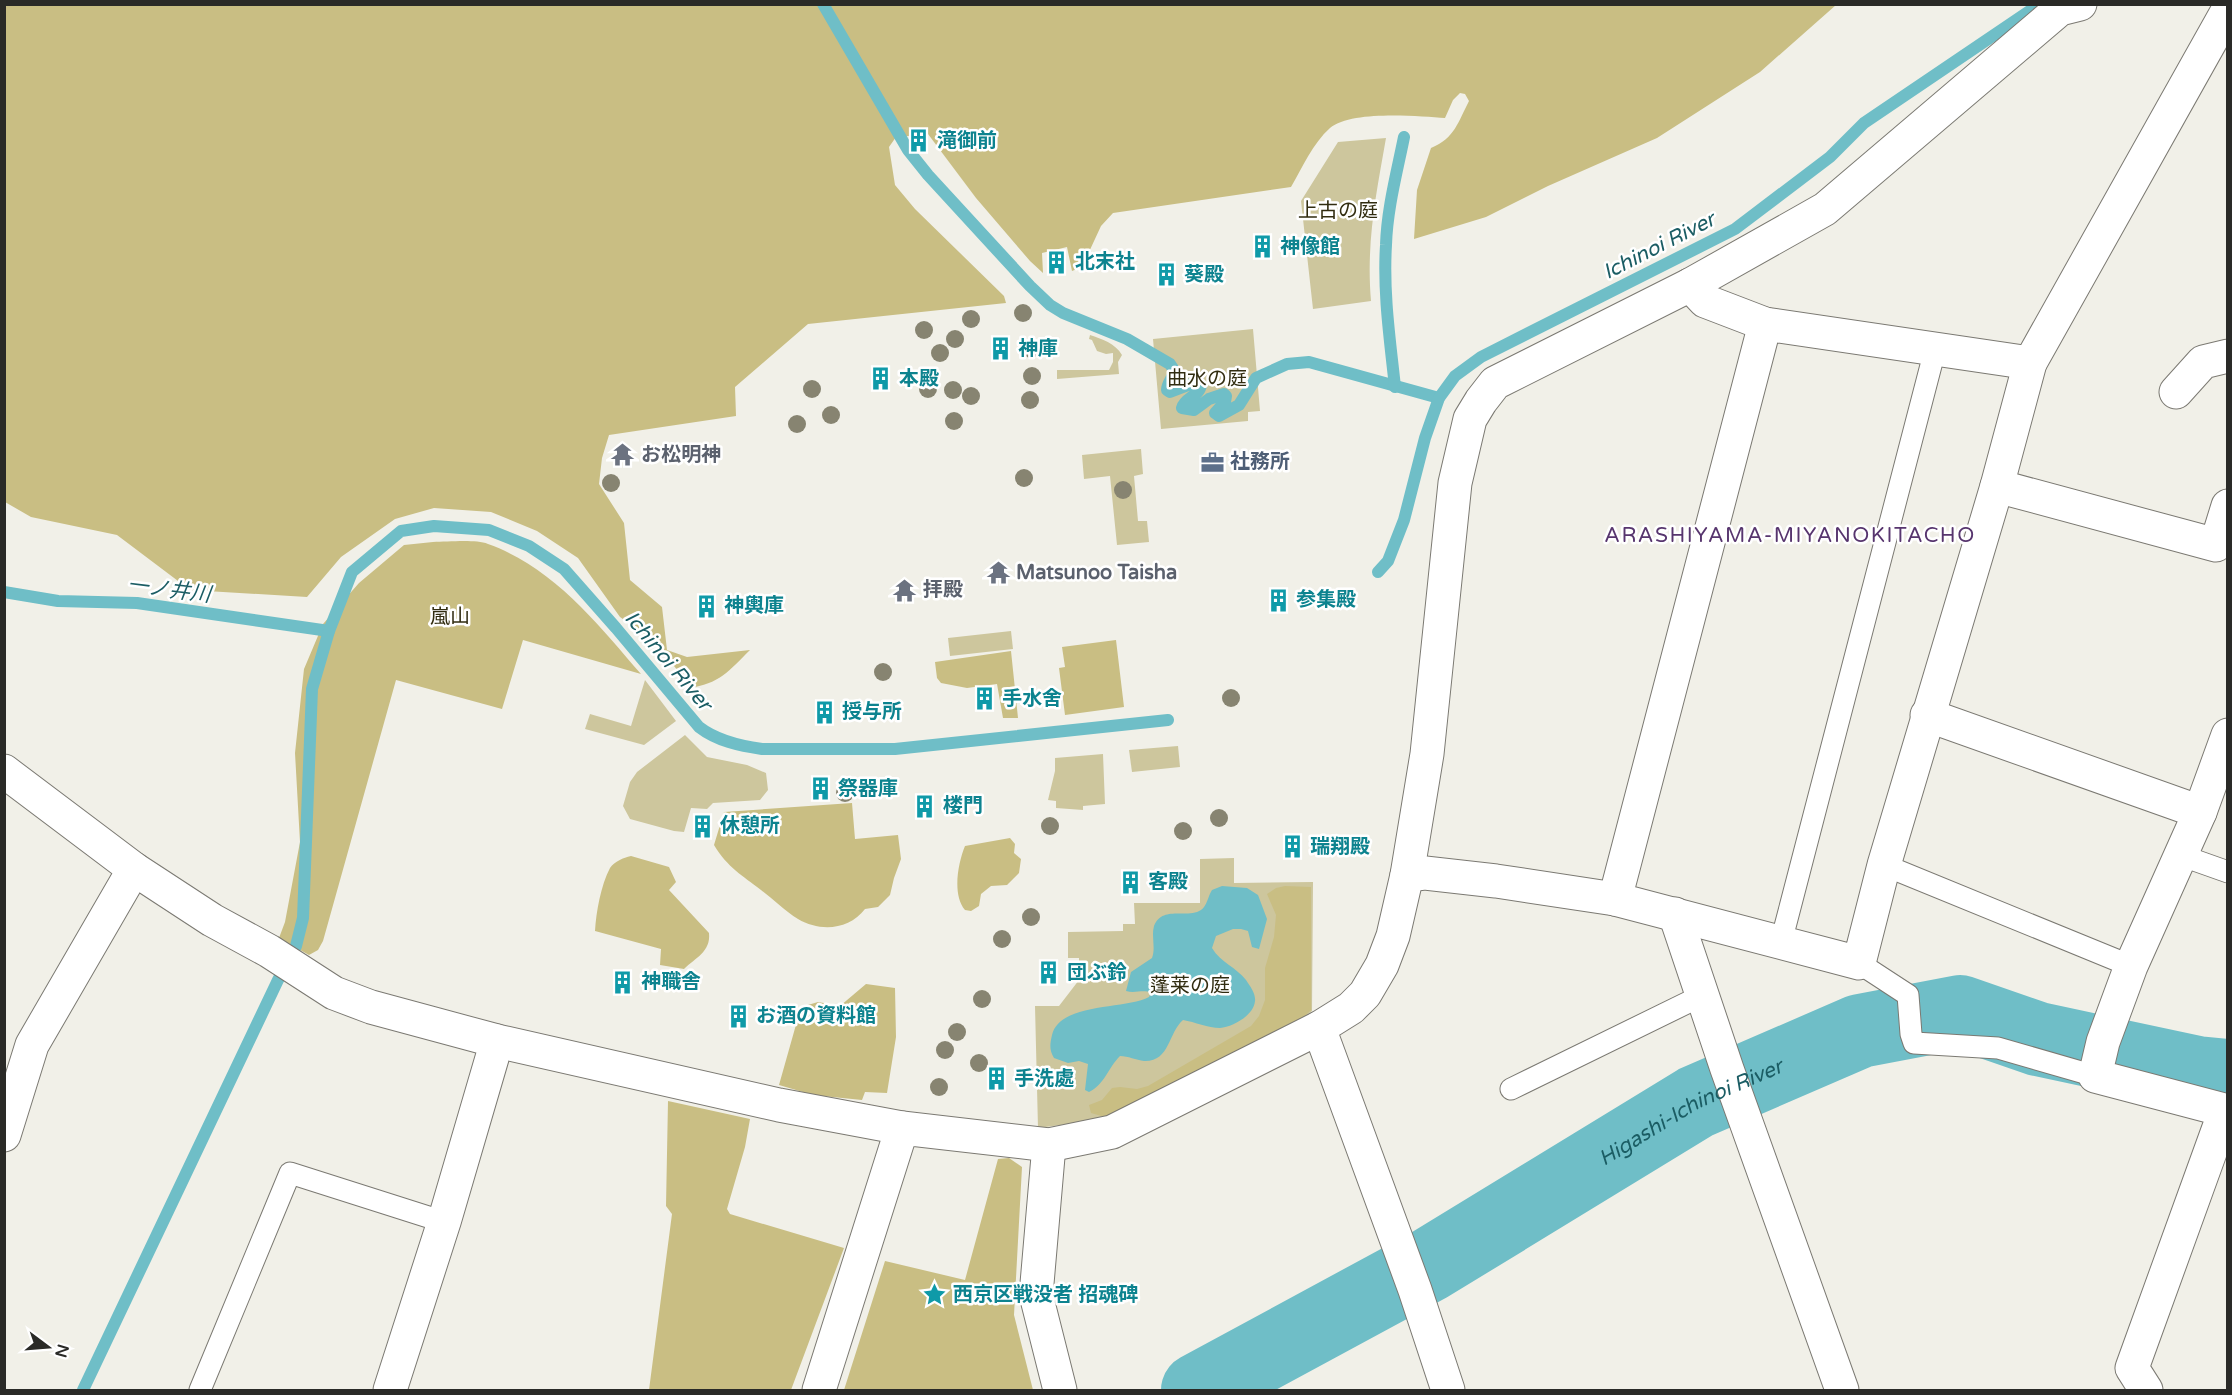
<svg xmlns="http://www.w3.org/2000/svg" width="2232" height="1395" font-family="'Varela Round','Noto Sans JP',sans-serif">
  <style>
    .green { fill: #cdc69d }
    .forest { fill: #c9be83 }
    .water { fill: #6fbec7 }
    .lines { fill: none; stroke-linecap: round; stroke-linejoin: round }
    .stream { stroke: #6fbec7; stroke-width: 12 }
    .river { stroke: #6fbec7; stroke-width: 74 }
    .lane-casing { stroke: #7b7972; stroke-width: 23 }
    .street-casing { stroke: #7b7972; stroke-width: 35 }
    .lane { stroke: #fff; stroke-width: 21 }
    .street { stroke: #fff; stroke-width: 33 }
    .tree { fill: #878471 }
    .labels { text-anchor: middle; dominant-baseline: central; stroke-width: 5; stroke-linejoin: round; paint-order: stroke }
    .culture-label { font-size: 20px; font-weight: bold; fill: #0d838f; stroke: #fff; text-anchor: start }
    .park-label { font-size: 20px; fill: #312c10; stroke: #fff }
    .worship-label { font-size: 20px; font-weight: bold; fill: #5b616d; stroke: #fff; text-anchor: start }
    .service-label { font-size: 20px; font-weight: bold; fill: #4e5e75; stroke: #fff; text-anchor: start }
    .water-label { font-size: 21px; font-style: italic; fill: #1b5d64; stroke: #fff }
    .neighbourhood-label { font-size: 21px; letter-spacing: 1.5px; fill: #57356e; stroke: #fff }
  </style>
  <rect width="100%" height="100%" fill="#f1f0e8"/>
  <g class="green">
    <path d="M1386,138C1376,195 1366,243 1371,301L1313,309L1301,201L1338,142Z"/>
    <polygon points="1253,329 1260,411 1248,412 1248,421 1161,429 1153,339"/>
    <path d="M1090,335C1102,339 1115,343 1122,355L1118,362L1119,374L1057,379V370H1109L1113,362V353L1106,354L1097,351L1092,340L1089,339Z"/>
    <polygon points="1141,449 1143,474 1134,476 1138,521 1147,521 1149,542 1117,545 1110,476 1084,479 1082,455"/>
    <polygon points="1011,631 1013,649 950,656 948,638"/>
    <polygon points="645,680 676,721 644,745 585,729 590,714 631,726"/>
    <polygon points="685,735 707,757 747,765 766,773 768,790 760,800 713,803 707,809 691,808 684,832 674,831 630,819 623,806 630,782 637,772"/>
    <polygon points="1178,746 1180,767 1132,772 1129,750"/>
    <polygon points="1103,754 1105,804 1083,806 1083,810 1056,808 1056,801 1048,800 1055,771 1055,758"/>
    <polygon points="1234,858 1234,883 1313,882 1312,1011 1301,1021 1105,1119 1038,1128 1035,1006 1059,1006 1079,980 1079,958 1068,958 1068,932 1123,931 1123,924 1135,924 1134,903 1200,903 1200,859"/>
  </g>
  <g class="forest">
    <path d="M5,4H1836V5L1760,72L1657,138L1548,186L1486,217L1414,239L1417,190L1431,148C1455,138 1458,122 1469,101L1465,94L1460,93L1453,100L1445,118C1418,116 1351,110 1330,128C1313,143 1302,168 1291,187L1113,213L1101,226L1082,267L1072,271L1067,247L1042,253L1043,273L1030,261L976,198L928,134L920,130L909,136L896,137L889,147L895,185L915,209L1004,296L1006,303L808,324L735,387L736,416L609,435L602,458L599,484L624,523L630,580L662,607L667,650L687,657L750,650C729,671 719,684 689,688L679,672L664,654L643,633L620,617L578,558L537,531L491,512L434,508L395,519L341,557L307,597L190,590L117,535L31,517L5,502Z"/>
    <path d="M433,542C448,542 475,539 488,544C553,567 598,624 641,674L523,640L502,709L396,680L323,941L318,950L309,955L279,938L285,922L300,842L295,753L304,669L323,624L359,583L404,545Z"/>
    <polygon points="1116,640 1124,707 1065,715 1059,668 1065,667 1062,647"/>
    <polygon points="1011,651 1018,718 1003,718 997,684 967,688 941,683 937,678 935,662"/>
    <path d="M852,803L855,839L898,835L901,859L894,878L890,895L878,907L865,909C849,930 820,932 798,919C785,911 773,899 761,890C742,875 728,868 714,845L724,812Z"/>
    <path d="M1010,838L1015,844L1014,853L1021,859L1019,873L1007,885L991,886L981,894L979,906L971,911L965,910C952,895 958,863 965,846Z"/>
    <path d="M631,856L669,867L676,882L669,890L709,933C711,952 695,958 684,969L660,965L661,949L595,931C596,912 601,885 610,868C615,861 623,858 631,856Z"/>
    <polygon points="1285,886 1311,887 1311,1010 1301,1020 1124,1112 1105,1117 1091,1113 1089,1105 1102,1100 1112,1088 1120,1087 1137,1089 1148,1086 1251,1026 1259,1016 1265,1000 1265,968 1274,937 1276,915 1267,894 1276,888"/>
    <polygon points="866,984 895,988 896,1037 887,1093 865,1092 862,1100 813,1095 779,1085 801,1007 818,1002 840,1006"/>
    <polygon points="668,1101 750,1119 745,1147 727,1209 730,1214 844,1248 791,1390 649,1390 672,1214 666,1206"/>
    <polygon points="1009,1158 1022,1167 1014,1315 1033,1390 844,1390 885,1261 965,1280 998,1159"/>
  </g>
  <path class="water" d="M1222,886L1247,888L1258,895L1267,919L1259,949L1252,947L1248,931L1241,929H1233L1216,936L1212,948C1221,963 1236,967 1246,980C1250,986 1256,994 1255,1001C1254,1015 1233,1027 1220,1028C1208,1028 1195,1022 1183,1020C1168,1033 1170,1062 1144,1061C1136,1060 1128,1056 1120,1056C1108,1068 1105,1084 1089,1092L1085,1090L1088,1064L1079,1061L1068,1063L1054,1058C1049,1050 1050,1044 1052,1035C1060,1002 1125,1010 1149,997L1151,993C1143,989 1135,994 1126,991L1131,972L1152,958C1156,947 1151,937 1154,926C1162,905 1187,919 1201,910C1207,906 1208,896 1212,890Z"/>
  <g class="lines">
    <g class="stream">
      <path d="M823,4L908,150L928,175L1030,286L1050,305L1063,313L1127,339L1170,364L1174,370C1174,378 1167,382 1167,390L1170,392L1191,384L1201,385C1199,397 1185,397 1182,408L1194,410L1209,399L1224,394L1226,396L1225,402L1215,413L1219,416L1239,405L1256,378L1287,364L1309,362L1439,398"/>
      <path d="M1395,387C1390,340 1383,293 1386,245C1387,209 1397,172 1404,137"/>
      <polyline points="1378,572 1388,561 1404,520 1425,438 1439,398 1455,376 1481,357 1735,229 1830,157 1864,123 2040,4"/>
      <polyline points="4,592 58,601 137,603 329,631"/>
      <path d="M83,1390L278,980L296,946L303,918L312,689L329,631L352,572L401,531L434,526L489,530L529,546L564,569L616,628L699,727C717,741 740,746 762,749H895L1168,720"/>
    </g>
    <path class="river" id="s1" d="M1198,1390L1429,1265L1696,1102L1860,1031L1960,1012L2038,1039L2197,1073L2228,1076"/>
    <defs>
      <g id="lane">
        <polyline points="2180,855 2228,872"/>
        <polyline points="1884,865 2131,966"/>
        <polyline points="1781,942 1935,350"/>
        <polyline points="1859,963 1908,995 1911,1034 1914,1043 1998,1048 2095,1076"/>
        <polyline points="1511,1089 1703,995"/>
        <polyline points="200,1390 290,1173 444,1222"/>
      </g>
      <g id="street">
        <polyline points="1690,285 1705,301 1765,324 2030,363"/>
        <polyline points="2176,392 2203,362 2228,356"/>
        <polyline points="1997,486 2216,545 2228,506"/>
        <polyline points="1927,715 2200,812"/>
        <polyline points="2228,735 2200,812 2131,966 2103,1042 2095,1076 2228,1111"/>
        <polyline points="4,771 134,869 212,920 269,951 334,993 371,1007 497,1041 779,1105 902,1128"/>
        <polyline points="1407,875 1425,873 1496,881 1615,899 1859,963 1884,865 1997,486 2030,363 2228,10"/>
        <polyline points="1615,899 1765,324"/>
        <polyline points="1675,914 1727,1069 1842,1390"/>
        <polyline points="4,1135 32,1045 134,869"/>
        <polyline points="1049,1145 1036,1295 1060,1390"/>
        <polyline points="390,1390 444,1222 497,1041"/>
        <polyline points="819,1390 902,1128 1049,1145 1112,1132 1319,1028"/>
        <polyline points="1448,1390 1415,1290 1319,1028 1351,1008 1365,994 1382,965 1393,936 1407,875 1427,754 1455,483 1470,419 1481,401 1495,383 1690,285 1825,209 2060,9 2080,4"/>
        <polyline points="2146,1390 2132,1368 2225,1111"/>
      </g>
    </defs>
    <use href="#lane" class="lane-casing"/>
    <use href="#street" class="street-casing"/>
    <use href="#lane" class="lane"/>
    <use href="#street" class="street"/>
  </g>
  <g class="tree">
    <circle cx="1023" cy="313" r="9"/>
    <circle cx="971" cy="319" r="9"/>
    <circle cx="924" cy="330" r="9"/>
    <circle cx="955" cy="339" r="9"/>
    <circle cx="1031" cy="349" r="9"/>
    <circle cx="940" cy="353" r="9"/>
    <circle cx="1032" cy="376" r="9"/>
    <circle cx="812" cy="389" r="9"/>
    <circle cx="928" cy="389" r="9"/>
    <circle cx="953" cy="390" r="9"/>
    <circle cx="971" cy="396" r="9"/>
    <circle cx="1030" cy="400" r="9"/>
    <circle cx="831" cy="415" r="9"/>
    <circle cx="954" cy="421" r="9"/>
    <circle cx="797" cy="424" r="9"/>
    <circle cx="1024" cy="478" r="9"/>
    <circle cx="611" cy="483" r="9"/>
    <circle cx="1123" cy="490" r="9"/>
    <circle cx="883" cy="672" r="9"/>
    <circle cx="1231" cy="698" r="9"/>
    <circle cx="845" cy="793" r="9"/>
    <circle cx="1219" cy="818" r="9"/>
    <circle cx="1050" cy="826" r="9"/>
    <circle cx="1183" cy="831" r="9"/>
    <circle cx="1031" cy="917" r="9"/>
    <circle cx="1002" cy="939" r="9"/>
    <circle cx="982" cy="999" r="9"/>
    <circle cx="957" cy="1032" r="9"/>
    <circle cx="945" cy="1050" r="9"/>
    <circle cx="979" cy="1063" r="9"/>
    <circle cx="939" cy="1087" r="9"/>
  </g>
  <defs>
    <symbol id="building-bare" viewBox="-9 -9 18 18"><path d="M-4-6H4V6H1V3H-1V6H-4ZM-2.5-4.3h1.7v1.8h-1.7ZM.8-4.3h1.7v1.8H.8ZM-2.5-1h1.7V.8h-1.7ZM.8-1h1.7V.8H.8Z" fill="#0f9aa8" stroke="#fff" stroke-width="2.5" paint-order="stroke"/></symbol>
    <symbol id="temple-bare" viewBox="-9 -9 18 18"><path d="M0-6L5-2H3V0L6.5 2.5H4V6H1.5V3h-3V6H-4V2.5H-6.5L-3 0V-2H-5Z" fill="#6b7280" stroke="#fff" stroke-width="2.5" paint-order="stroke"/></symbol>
    <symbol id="office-bare" viewBox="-9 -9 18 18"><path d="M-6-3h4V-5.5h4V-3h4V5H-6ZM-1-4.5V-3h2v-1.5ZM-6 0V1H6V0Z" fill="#5c6f8a" stroke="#fff" stroke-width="2.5" paint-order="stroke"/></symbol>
    <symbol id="sight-bare" viewBox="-9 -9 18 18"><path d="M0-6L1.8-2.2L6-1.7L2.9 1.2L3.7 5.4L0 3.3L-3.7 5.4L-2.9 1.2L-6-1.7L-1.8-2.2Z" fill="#0f9aa8" stroke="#fff" stroke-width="2.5" paint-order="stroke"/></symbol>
  </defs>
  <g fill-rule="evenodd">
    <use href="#building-bare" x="902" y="124" width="33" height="33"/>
    <use href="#building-bare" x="1246" y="230" width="33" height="33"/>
    <use href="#building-bare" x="1040" y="246" width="33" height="33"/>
    <use href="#building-bare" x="1150" y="258" width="33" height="33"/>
    <use href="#building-bare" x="984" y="332" width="33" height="33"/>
    <use href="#building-bare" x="864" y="362" width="33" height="33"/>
    <use href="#temple-bare" x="606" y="438" width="33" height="33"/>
    <use href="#office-bare" x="1196" y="446" width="33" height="33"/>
    <use href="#temple-bare" x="982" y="556" width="33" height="33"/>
    <use href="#temple-bare" x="888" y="574" width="33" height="33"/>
    <use href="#building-bare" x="1262" y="584" width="33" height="33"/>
    <use href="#building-bare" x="690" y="590" width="33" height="33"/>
    <use href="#building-bare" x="968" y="682" width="33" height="33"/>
    <use href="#building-bare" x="808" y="696" width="33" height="33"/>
    <use href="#building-bare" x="804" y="772" width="33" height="33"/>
    <use href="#building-bare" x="908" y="790" width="33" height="33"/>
    <use href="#building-bare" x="686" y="810" width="33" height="33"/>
    <use href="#building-bare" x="1276" y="830" width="33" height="33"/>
    <use href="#building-bare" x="1114" y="866" width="33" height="33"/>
    <use href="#building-bare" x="1032" y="956" width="33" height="33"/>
    <use href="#building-bare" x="606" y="966" width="33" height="33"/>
    <use href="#building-bare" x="722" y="1000" width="33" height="33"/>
    <use href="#building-bare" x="980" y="1062" width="33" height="33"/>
    <use href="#sight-bare" x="918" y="1278" width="33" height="33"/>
  </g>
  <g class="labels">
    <g class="culture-label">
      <text x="937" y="141">滝御前</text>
      <text x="1280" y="247">神像館</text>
      <text x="1075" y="262">北末社</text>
      <text x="1184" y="275">葵殿</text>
      <text x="1018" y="349">神庫</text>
      <text x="899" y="379">本殿</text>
      <text x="1296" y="600">参集殿</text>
      <text x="724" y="606">神輿庫</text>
      <text x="1002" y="699">手水舍</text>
      <text x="842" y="712">授与所</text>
      <text x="838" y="789">祭器庫</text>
      <text x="943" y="806">楼門</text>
      <text x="720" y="826">休憩所</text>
      <text x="1310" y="847">瑞翔殿</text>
      <text x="1148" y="882">客殿</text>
      <text x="1067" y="973">団ぶ鈴</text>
      <text x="641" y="982">神職舎</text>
      <text x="756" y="1016">お酒の資料館</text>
      <text x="1014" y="1079">手洗處</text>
      <text x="953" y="1295">西京区戦没者 招魂碑</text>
    </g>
    <g class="park-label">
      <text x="1338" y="211">上古の庭</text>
      <text x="1207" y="379">曲水の庭</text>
      <text x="450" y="617">嵐山</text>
      <text x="1190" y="986">蓬莱の庭</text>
    </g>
    <g class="worship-label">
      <text x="641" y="455">お松明神</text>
      <text x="1016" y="573">Matsunoo Taisha</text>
      <text x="923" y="590">拝殿</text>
    </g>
    <g class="service-label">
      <text x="1230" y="462">社務所</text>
    </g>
    <g class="water-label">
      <text transform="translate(1659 246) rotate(-27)">Ichinoi River</text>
      <text transform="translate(169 590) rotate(7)">一ノ井川</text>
      <text transform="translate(668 661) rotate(50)">Ichinoi River</text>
      <text stroke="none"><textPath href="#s1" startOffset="566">Higashi-Ichinoi River</textPath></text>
    </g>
    <g class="neighbourhood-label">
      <text x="1790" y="535">ARASHIYAMA-MIYANOKITACHO</text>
    </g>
  </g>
  <rect width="2232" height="1395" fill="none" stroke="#2a2a27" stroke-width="12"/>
  <g transform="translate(48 1347) rotate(106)" stroke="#ffffff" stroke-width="4.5" paint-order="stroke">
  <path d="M0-4.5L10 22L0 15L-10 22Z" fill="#2a2a27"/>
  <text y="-9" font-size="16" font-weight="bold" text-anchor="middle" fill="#2a2a27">N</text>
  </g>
</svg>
